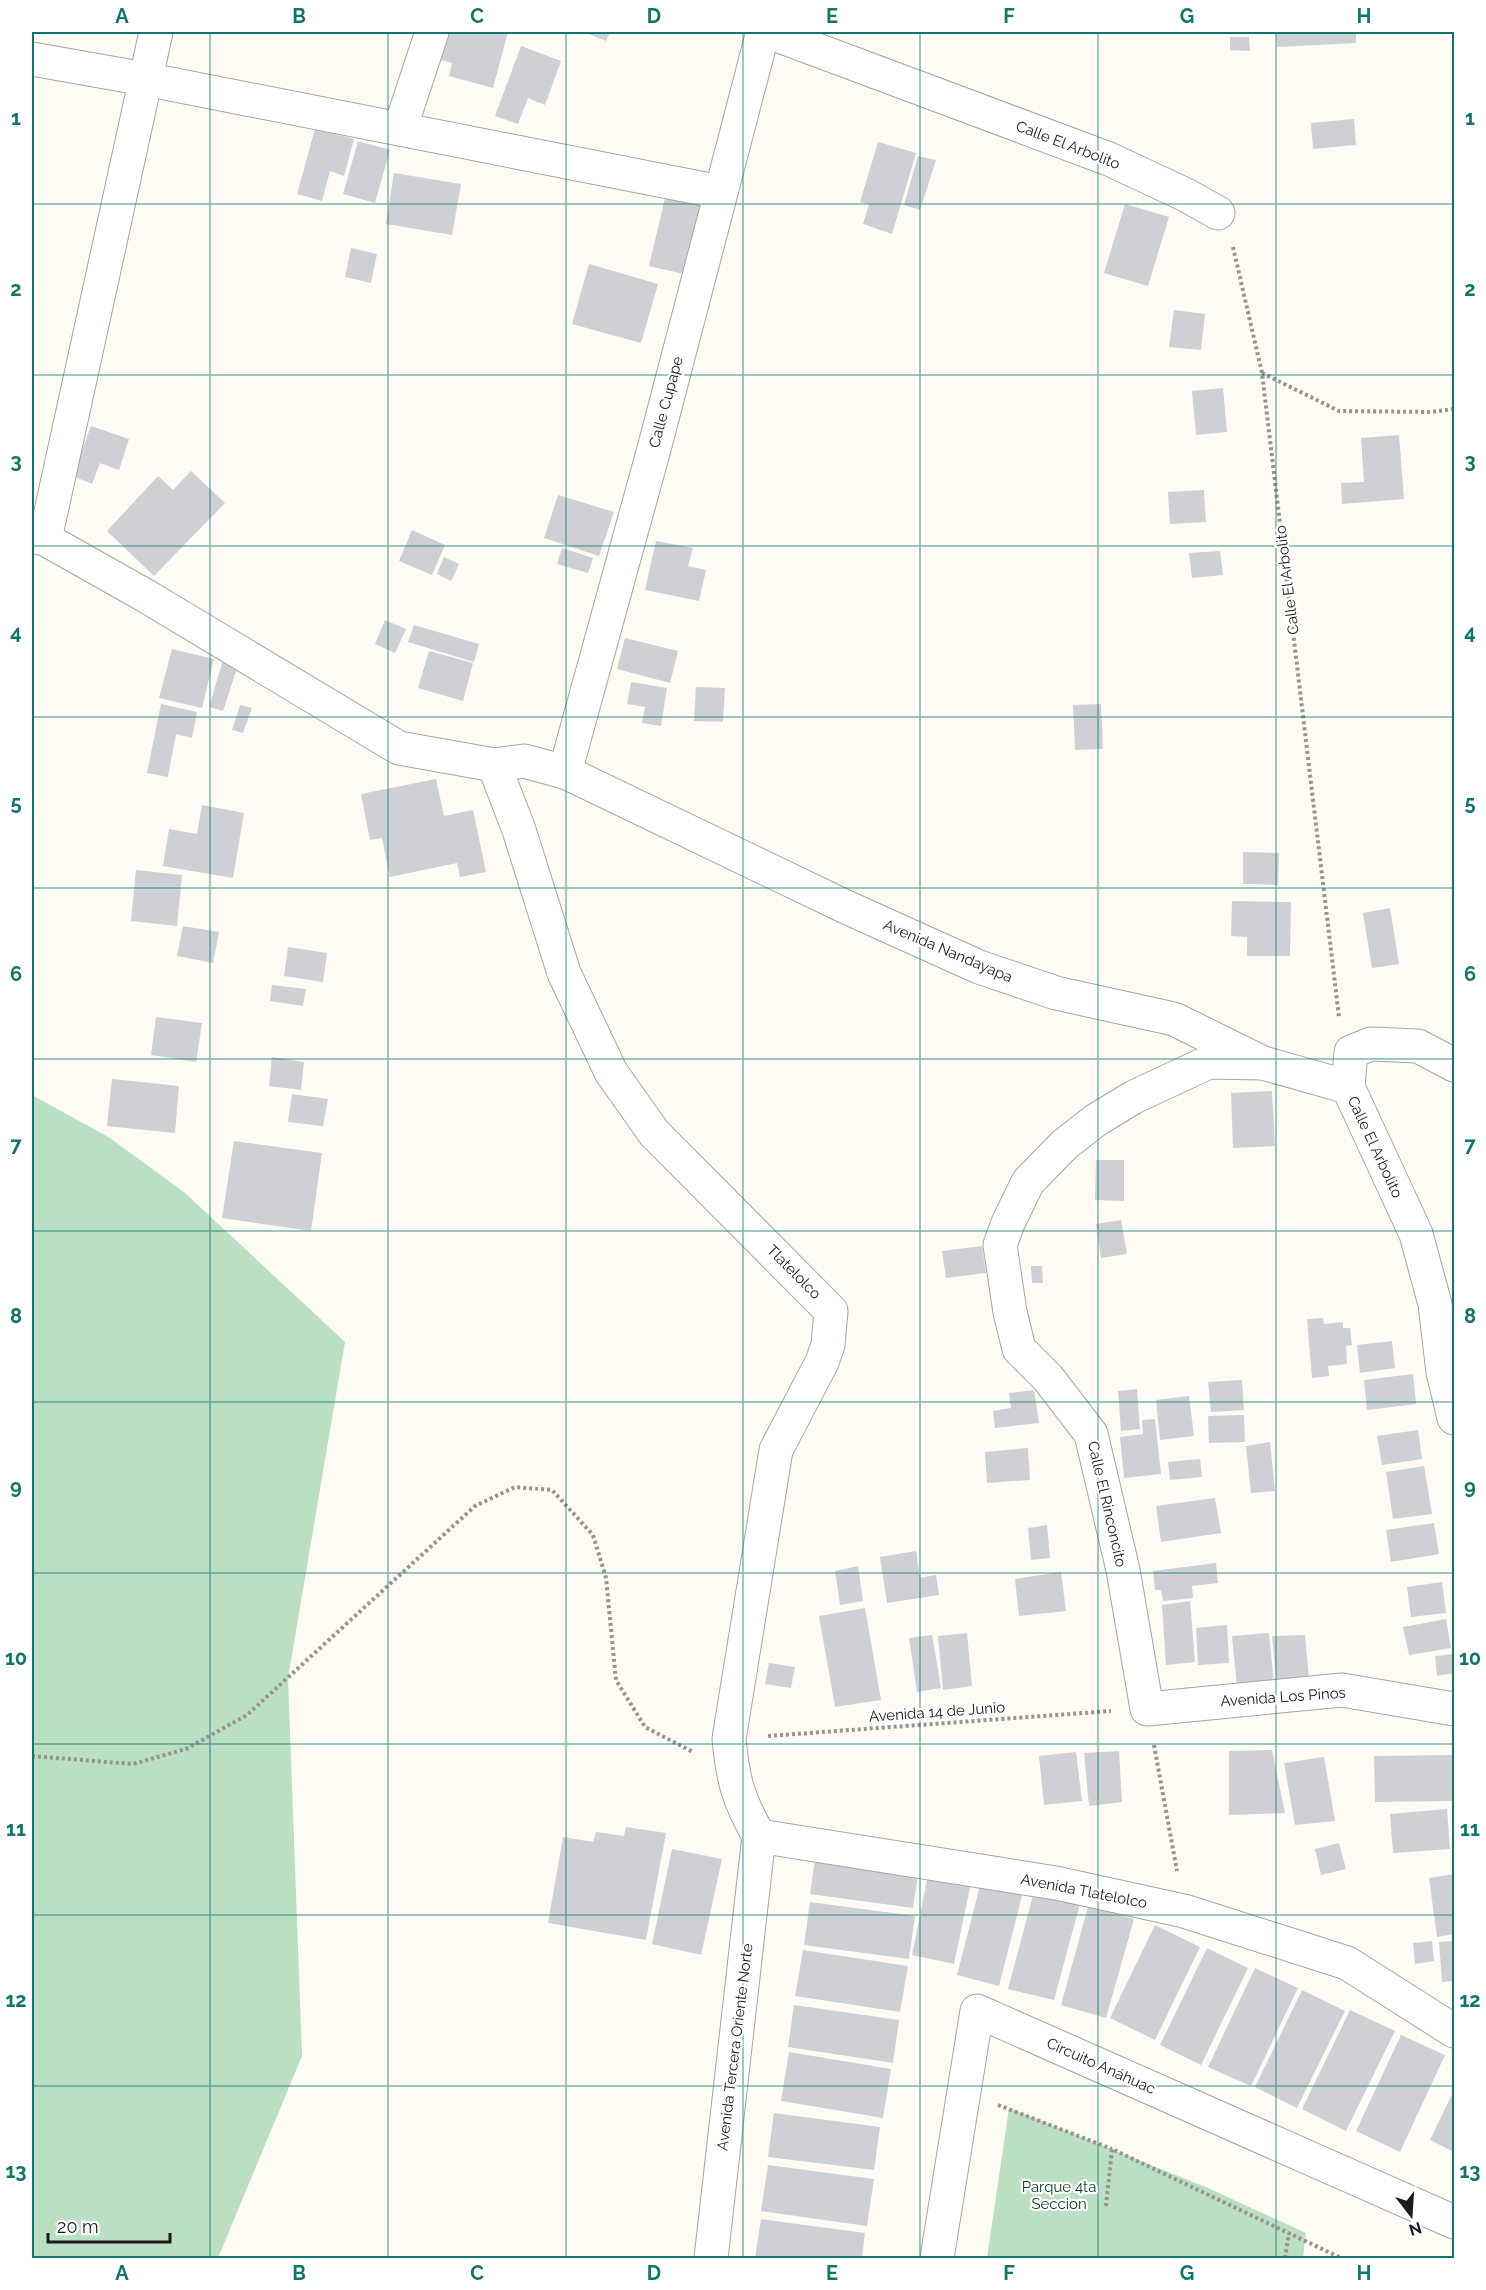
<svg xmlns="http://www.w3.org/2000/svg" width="1486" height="2290" font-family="Raleway,sans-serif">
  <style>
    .green { fill: #badfc3 }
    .building { fill: #cfd0d6 }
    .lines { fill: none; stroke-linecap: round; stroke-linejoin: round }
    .street-casing { stroke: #a7a59f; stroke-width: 35 }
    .secondary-casing { stroke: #a7a59f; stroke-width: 35 }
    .path { stroke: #95948f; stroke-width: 4; stroke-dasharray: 3 3; stroke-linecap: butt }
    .street { stroke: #fff; stroke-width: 33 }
    .secondary { stroke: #fff; stroke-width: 33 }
    .grid { fill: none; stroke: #0f766e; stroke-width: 1.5; stroke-opacity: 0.55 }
    .labels { text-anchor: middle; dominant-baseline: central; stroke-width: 4.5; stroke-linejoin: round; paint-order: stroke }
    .street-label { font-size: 15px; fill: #1c1b19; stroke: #fff }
    .park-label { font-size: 15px; fill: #0b3d1f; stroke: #fff }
    .neatline { fill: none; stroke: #0f766e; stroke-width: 2 }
    .grid-label { font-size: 20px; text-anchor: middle; font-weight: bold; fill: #0f766e }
  </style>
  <rect width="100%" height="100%" fill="#fdfbf4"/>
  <g class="green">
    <polygon points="32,1095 110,1138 185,1193 345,1342 288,1678 302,2056 218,2258 32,2258"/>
    <polygon points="1009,2108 1208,2188 1306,2233 1303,2258 987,2258"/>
  </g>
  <g class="building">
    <polygon points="443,32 508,32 493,88 449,76 452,63 436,59"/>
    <polygon points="584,32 610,32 606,41"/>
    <rect x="1241" y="32" width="21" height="2"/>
    <polygon points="1276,32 1356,32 1356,43 1277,47"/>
    <polygon points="1230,37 1249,37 1250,51 1230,50"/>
    <polygon points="521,46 561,61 545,105 528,98 518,124 495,116"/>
    <polygon points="1354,119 1356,145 1313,149 1311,123"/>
    <polygon points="315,129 354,139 344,176 330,171 322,201 297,194"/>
    <polygon points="358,141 390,150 375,203 343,194"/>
    <polygon points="878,142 916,153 892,234 863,224 869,204 860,202"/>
    <polygon points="918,156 936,160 920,210 904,205"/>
    <polygon points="394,173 461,184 452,235 386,224"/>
    <polygon points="666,194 701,202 684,274 649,266"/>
    <polygon points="1125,204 1169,217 1148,286 1104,273"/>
    <polygon points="351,248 377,254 371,283 345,277"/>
    <polygon points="589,264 658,284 641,343 572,324"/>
    <polygon points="1174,310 1205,314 1201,350 1169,347"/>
    <polygon points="1223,388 1227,432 1196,435 1192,391"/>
    <polygon points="91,426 129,439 119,470 100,463 92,484 73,476"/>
    <polygon points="1399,435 1404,499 1342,504 1341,483 1364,482 1361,438"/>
    <polygon points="191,471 225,503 154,576 107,531 158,476 173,490"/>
    <polygon points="1204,490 1206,522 1170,524 1168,492"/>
    <polygon points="558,495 614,512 599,556 544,538"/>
    <polygon points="412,530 445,545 432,575 399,561"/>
    <polygon points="656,541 693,548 688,566 706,570 699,601 645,590"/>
    <polygon points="562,548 593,558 588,573 557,564"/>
    <polygon points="1220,551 1223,575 1192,578 1189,553"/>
    <polygon points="444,557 459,564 451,581 437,574"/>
    <polygon points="385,620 406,629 395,653 375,644"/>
    <polygon points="414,625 479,644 474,662 408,642"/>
    <polygon points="625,638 678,651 670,683 617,669"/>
    <polygon points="172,649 214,659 202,708 159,698"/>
    <polygon points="429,651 473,663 463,701 418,688"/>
    <polygon points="223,660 238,665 223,711 209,707"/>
    <polygon points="631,682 667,688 661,726 642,723 645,707 627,704"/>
    <polygon points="696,687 725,688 723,722 694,721"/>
    <polygon points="161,704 197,712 192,738 176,734 168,777 147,773"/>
    <polygon points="1101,704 1103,749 1075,750 1073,705"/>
    <polygon points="240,705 252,708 243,733 232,730"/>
    <polygon points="436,779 444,816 473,810 486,872 460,877 457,863 390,877 382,838 370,840 361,794"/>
    <polygon points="202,805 244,813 233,878 163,866 169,829 197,834"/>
    <polygon points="1243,852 1279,853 1278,885 1243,884"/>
    <polygon points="136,870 182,875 177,926 131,921"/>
    <polygon points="1232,901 1291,902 1290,956 1247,956 1247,937 1231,936"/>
    <polygon points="1390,908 1399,964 1372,968 1363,913"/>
    <polygon points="183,926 219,932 213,963 177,956"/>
    <polygon points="288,947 327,953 323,982 284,976"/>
    <polygon points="272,985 306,989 303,1006 270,1001"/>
    <polygon points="156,1017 202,1023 196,1062 151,1055"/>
    <polygon points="272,1057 304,1062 301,1090 269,1086"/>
    <polygon points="112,1079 179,1086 175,1133 107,1126"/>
    <polygon points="1272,1091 1275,1146 1233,1148 1231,1093"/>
    <polygon points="292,1094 328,1099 323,1126 288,1122"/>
    <polygon points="234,1141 322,1153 311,1231 222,1218"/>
    <polygon points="1096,1160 1124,1160 1124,1201 1095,1200"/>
    <polygon points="1121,1220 1127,1254 1101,1258 1096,1224"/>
    <polygon points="982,1246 986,1273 946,1278 942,1251"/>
    <polygon points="1031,1266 1042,1266 1043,1283 1032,1283"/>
    <polygon points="1323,1318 1324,1324 1343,1322 1343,1328 1350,1328 1352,1345 1346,1346 1347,1364 1328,1366 1329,1376 1312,1378 1307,1319"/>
    <polygon points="1392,1341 1395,1368 1360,1373 1357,1345"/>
    <polygon points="1413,1374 1416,1404 1367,1410 1364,1380"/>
    <polygon points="1242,1380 1244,1410 1211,1412 1208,1382"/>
    <polygon points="1137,1389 1140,1429 1121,1431 1118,1391"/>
    <polygon points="1034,1390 1039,1423 995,1428 993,1411 1011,1408 1009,1393"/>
    <polygon points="1189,1396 1194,1436 1160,1440 1156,1400"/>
    <polygon points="1244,1415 1245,1442 1209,1443 1208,1416"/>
    <polygon points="1155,1419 1161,1474 1124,1478 1120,1437 1143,1434 1142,1420"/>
    <polygon points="1418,1430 1422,1459 1382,1465 1377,1436"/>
    <polygon points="1270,1442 1275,1491 1251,1493 1246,1446"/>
    <polygon points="1028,1448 1030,1480 987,1483 985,1452"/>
    <polygon points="1200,1459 1202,1477 1170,1480 1168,1462"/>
    <polygon points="1424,1466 1432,1514 1393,1519 1386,1472"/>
    <polygon points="1215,1498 1221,1533 1161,1542 1156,1506"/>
    <polygon points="1434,1523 1439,1554 1391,1562 1386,1530"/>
    <polygon points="1047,1525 1050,1558 1031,1560 1028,1528"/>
    <polygon points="916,1551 920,1578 936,1575 939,1595 887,1603 880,1557"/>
    <polygon points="1216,1563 1218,1583 1192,1586 1193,1598 1163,1601 1161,1590 1155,1590 1153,1571"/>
    <polygon points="858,1566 863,1601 840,1605 835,1571"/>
    <polygon points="1061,1572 1066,1611 1019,1616 1015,1579"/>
    <polygon points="1442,1582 1446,1613 1411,1617 1407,1587"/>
    <polygon points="1190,1601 1195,1662 1166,1665 1162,1605"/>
    <polygon points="865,1608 881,1700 835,1707 819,1616"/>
    <polygon points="1446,1619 1451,1648 1409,1655 1403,1627"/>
    <polygon points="1227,1625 1229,1663 1198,1665 1196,1628"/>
    <polygon points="967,1633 972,1686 943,1690 938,1636"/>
    <polygon points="1269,1633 1274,1684 1237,1687 1232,1636"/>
    <polygon points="932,1635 941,1688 917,1692 909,1638"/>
    <polygon points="1305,1635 1309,1680 1277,1688 1272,1636"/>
    <polygon points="1453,1654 1454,1673 1437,1676 1435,1656"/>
    <polygon points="769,1663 795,1667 791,1688 765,1684"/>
    <polygon points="1272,1750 1285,1813 1229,1815 1229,1751"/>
    <polygon points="1119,1751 1122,1802 1089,1806 1084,1753"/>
    <polygon points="1076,1752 1082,1801 1044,1805 1039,1756"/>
    <polygon points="1454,1755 1454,1801 1375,1802 1374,1756"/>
    <polygon points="1324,1757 1335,1821 1295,1825 1284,1763"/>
    <polygon points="1447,1809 1450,1849 1393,1853 1390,1814"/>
    <polygon points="626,1827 666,1833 646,1940 548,1923 563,1837 593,1842 596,1832 624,1836"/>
    <polygon points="1339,1843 1346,1869 1321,1875 1315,1849"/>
    <polygon points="672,1849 722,1859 701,1955 652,1944"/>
    <polygon points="816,1853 919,1868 913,1908 810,1894"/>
    <polygon points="929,1870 972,1878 954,1964 912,1955"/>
    <polygon points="1454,1874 1454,1934 1437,1937 1429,1878"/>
    <polygon points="982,1878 1024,1888 999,1986 957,1975"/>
    <polygon points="1035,1888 1081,1900 1054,2000 1008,1989"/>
    <polygon points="810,1902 915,1916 909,1959 804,1945"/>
    <polygon points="1088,1907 1134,1919 1106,2018 1061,2005"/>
    <polygon points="1155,1925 1200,1947 1155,2040 1110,2018"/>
    <polygon points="1432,1941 1434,1961 1415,1964 1413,1943"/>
    <polygon points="1454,1941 1454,1981 1442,1982 1439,1942"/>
    <polygon points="1207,1948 1248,1968 1201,2065 1160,2045"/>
    <polygon points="803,1950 908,1966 900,2012 795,1996"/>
    <polygon points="1255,1968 1298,1988 1251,2086 1208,2067"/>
    <polygon points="1302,1990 1345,2011 1297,2108 1255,2087"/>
    <polygon points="794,2005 899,2020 893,2063 788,2047"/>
    <polygon points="1350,2010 1395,2031 1346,2131 1302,2109"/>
    <polygon points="1401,2035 1445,2055 1400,2152 1356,2131"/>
    <polygon points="789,2052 891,2069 883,2118 781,2101"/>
    <polygon points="1454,2090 1454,2152 1430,2140"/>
    <polygon points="774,2113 880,2127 874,2170 768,2157"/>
    <polygon points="768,2165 874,2179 867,2226 761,2211"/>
    <polygon points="761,2219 865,2233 862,2258 755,2258"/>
  </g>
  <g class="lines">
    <defs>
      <g id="street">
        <polyline points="769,32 1109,159 1186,195 1218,213"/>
        <polyline points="32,59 145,79 720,192"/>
        <polyline points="400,129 432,32"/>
        <path d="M32,536L45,539L146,596L399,748L494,765L519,830L564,973L611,1072L654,1133L831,1311L828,1345L822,1362L776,1450L729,1739C733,1781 738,1799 759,1836L711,2258"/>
        <polyline points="45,539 156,32"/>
        <polyline points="494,765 524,761 565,772 846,907 979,967 1056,993 1174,1019 1263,1063 1348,1087 1351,1052 1371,1044 1418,1046 1454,1065"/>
        <polyline points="565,772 654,449 763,32"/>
        <polyline points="1263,1063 1209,1062 1134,1097 1096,1120 1064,1145 1028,1182 1008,1223 1000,1245 1010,1312 1019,1349 1048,1378 1091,1434 1123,1570 1147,1709 1342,1690 1454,1709"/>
        <polyline points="1348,1087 1416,1234 1435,1304 1443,1372 1454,1418"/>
        <polyline points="937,2258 977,2011 1454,2222"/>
      </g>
      <polyline id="secondary" points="759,1836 1056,1883 1184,1911 1347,1963 1454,2031"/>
    </defs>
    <use href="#street" class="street-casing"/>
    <use href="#secondary" class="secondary-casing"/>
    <g class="path">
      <polyline points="1233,247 1262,373 1339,1017"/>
      <polyline points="1262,373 1339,411 1431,412 1454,409"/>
      <polyline points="768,1736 1111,1711"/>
      <polyline points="1154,1745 1177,1871"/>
      <polyline points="32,1756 133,1764 186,1749 247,1715 475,1506 515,1487 552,1490 593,1535 606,1578 616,1680 645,1727 693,1752"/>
      <polyline points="998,2105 1112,2149"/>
      <polyline points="1106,2206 1112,2149 1341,2258"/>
      <polyline points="1285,2258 1289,2233"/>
    </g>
    <use href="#street" class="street"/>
    <use href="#secondary" class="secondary"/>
  </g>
  <path class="grid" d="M210,32V2258M388,32V2258M566,32V2258M743,32V2258M920,32V2258M1098,32V2258M1276,32V2258M32,204H1454M32,375H1454M32,546H1454M32,717H1454M32,888H1454M32,1059H1454M32,1231H1454M32,1402H1454M32,1573H1454M32,1744H1454M32,1915H1454M32,2086H1454"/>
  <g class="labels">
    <g class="street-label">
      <text transform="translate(1068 145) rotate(21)">Calle El Arbolito</text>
      <text transform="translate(666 402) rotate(-75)">Calle Cupape</text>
      <text transform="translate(1287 580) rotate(-97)">Calle El Arbolito</text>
      <text transform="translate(948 951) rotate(23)">Avenida Nandayapa</text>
      <text transform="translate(1375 1147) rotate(65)">Calle El Arbolito</text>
      <text transform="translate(794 1272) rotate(45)">Tlatelolco</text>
      <text transform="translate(1107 1504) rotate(77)">Calle El Rinconcito</text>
      <text transform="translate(1283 1697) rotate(-4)">Avenida Los Pinos</text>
      <text transform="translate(937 1712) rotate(-4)">Avenida 14 de Junio</text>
      <text transform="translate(1084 1891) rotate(11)">Avenida Tlatelolco</text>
      <text transform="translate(735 2047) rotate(-83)">Avenida Tercera Oriente Norte</text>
      <text transform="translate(1101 2066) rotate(24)">Circuito Anáhuac</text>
    </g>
    <g class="park-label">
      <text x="1059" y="2187">Parque 4ta<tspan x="1059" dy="17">Seccion</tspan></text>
    </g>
  </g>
  <rect width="1486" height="2290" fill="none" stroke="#ffffff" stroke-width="66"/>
  <g transform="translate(1411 2215) rotate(163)" stroke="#ffffff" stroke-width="4.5" paint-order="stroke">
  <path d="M0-4.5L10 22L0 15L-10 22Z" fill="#1c1b19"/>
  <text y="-9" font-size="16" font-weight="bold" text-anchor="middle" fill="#1c1b19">N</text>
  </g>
  <path d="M48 2233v9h122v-9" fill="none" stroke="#1c1b19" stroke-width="3"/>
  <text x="57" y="2233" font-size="18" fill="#1c1b19" stroke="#ffffff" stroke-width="4.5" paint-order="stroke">20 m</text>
  <rect x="33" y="33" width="1420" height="2224" class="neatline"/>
  <g class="grid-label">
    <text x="122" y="23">A</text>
    <text x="299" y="23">B</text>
    <text x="477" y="23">C</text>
    <text x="654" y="23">D</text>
    <text x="832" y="23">E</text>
    <text x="1009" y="23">F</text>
    <text x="1187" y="23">G</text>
    <text x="1364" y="23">H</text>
    <text x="16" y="125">1</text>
    <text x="1470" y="125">1</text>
    <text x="16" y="296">2</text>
    <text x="1470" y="296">2</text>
    <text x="16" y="468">3</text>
    <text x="1470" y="468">3</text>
    <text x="16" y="639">4</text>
    <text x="1470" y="639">4</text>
    <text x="16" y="810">5</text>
    <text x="1470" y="810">5</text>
    <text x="16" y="981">6</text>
    <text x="1470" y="981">6</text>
    <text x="16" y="1152">7</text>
    <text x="1470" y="1152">7</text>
    <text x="16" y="1323">8</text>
    <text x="1470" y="1323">8</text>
    <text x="16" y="1494">9</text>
    <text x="1470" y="1494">9</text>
    <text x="16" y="1665">10</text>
    <text x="1470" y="1665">10</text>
    <text x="16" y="1836">11</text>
    <text x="1470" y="1836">11</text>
    <text x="16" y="2007">12</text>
    <text x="1470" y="2007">12</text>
    <text x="16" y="2178">13</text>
    <text x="1470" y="2178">13</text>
    <text x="122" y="2280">A</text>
    <text x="299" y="2280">B</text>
    <text x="477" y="2280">C</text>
    <text x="654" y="2280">D</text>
    <text x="832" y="2280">E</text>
    <text x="1009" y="2280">F</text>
    <text x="1187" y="2280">G</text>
    <text x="1364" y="2280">H</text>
  </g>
</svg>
